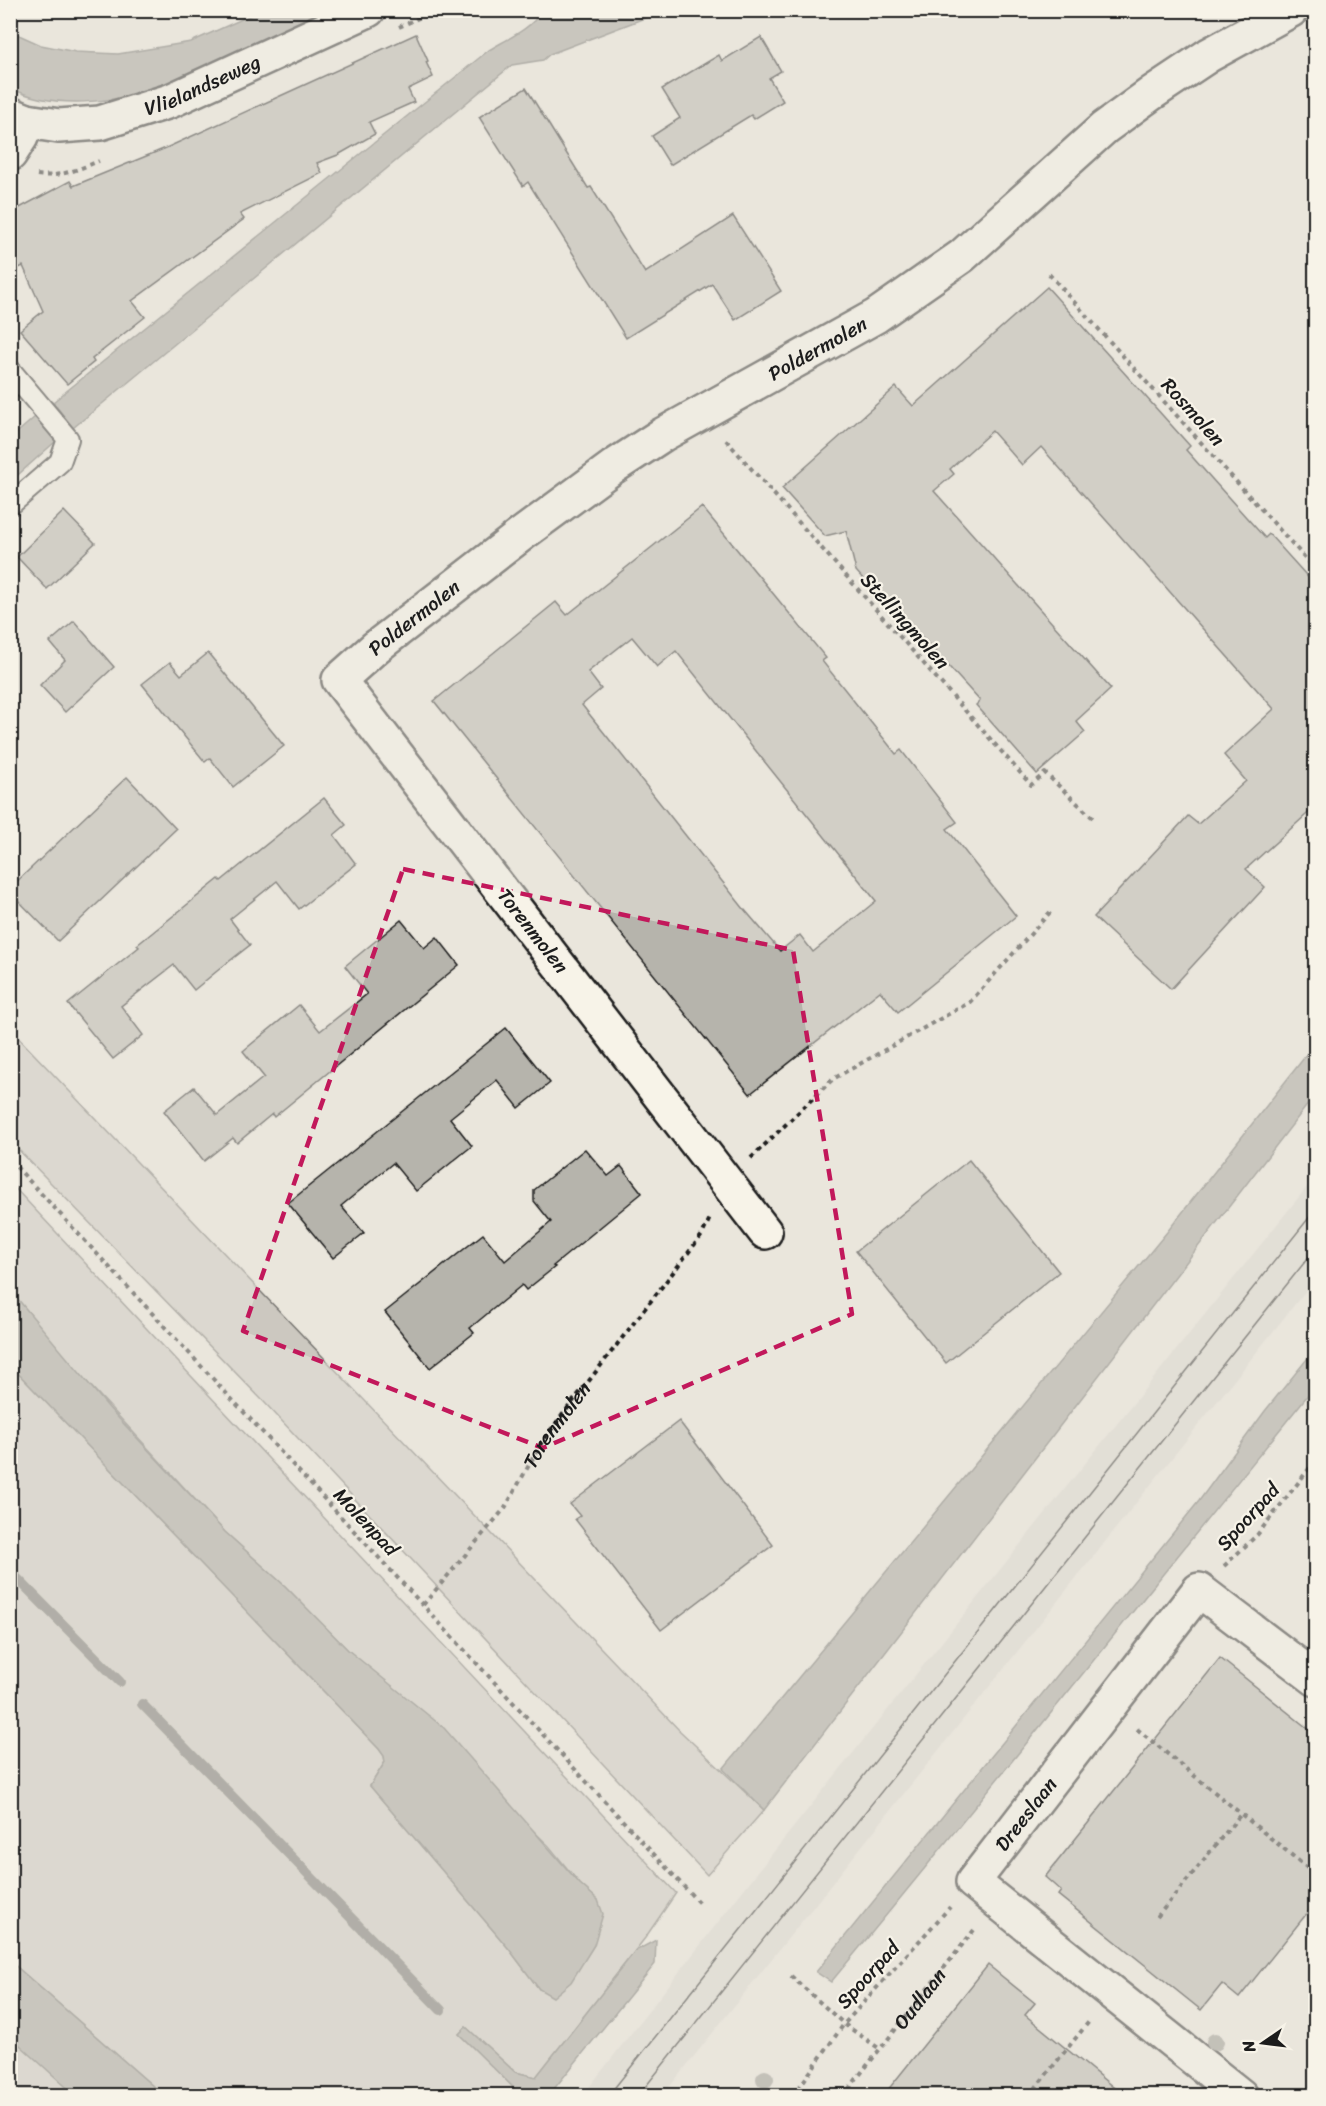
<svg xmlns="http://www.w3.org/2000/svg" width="1326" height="2106" font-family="Sriracha,sans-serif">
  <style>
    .built { fill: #dad7ce }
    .green { fill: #ccc8c0; stroke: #74726e; stroke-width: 1.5 }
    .water { fill: #a3a19a; stroke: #6d6c68; stroke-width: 1.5 }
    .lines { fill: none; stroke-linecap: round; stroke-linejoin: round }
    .stream { stroke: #6d6c68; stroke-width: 10 }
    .building { fill: #b6b4ac; stroke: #1c1c1c; stroke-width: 1.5; fill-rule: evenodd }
    .service-casing { stroke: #1c1c1c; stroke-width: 24 }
    .minor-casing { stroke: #1c1c1c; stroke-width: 38 }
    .tertiary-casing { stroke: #1c1c1c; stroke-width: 38 }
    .path { stroke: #1c1c1c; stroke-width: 4; stroke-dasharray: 4.5 4.5; stroke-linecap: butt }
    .service { stroke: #f7f3e8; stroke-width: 20 }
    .minor { stroke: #f7f3e8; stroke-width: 33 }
    .tertiary { stroke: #f7f3e8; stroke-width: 33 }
    .tram { stroke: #1c1c1c; stroke-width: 1.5 }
    .tree { fill: #96948d }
    .marked { fill: none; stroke: #c2185b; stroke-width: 4.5; stroke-dasharray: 12 8; stroke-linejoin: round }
    .labels { text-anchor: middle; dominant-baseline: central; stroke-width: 4.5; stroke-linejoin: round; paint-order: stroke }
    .street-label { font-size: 20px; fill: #1c1c1c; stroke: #f7f3e8 }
  </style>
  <rect width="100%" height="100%" fill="#eae6dc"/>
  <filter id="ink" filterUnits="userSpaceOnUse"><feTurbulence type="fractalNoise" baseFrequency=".0167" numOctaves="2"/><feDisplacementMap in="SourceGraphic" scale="12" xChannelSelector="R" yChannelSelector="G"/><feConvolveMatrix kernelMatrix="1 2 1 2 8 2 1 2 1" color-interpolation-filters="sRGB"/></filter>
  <g filter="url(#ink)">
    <polygon class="built" points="1315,1177 1315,1279 663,2095 583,2095 744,1889"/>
    <g class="green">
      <polygon points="11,1030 680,1731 764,1810 707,1875 265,1403 11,1142"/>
      <polygon points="11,1184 676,1893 645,1938 536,2077 515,2072 466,2027 459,2034 521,2095 163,2095 11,1962 11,1366 379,1749 384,1756 385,1762 370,1786 509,1949 539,1989 585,1959 594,1945 598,1900 580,1884 549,1846 348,1650 285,1586 225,1532 65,1358 11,1291"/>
      <polygon points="11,2020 96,2095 11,2095"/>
    </g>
    <g class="water">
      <path d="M260,11H331L158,88C114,103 53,110 11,88L10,31L41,45L76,52L118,54L191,42Z"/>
      <path d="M542,11H663L550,54L543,60L512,65L73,428L53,402L489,50C507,39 531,29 542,11Z"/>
      <polygon points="35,417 56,441 11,481 11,438"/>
      <polygon points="1315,1044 1315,1095 764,1810 723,1769 1167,1232"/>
      <polygon points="11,1291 109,1408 225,1532 285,1586 348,1650 444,1728 580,1884 598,1900 603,1914 594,1945 571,1982 553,1997 539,1989 509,1949 370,1786 385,1762 384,1756 379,1749 11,1366"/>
      <path d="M1315,1349V1386L1299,1406C1143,1598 989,1792 831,1982L816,1972L1199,1501L1265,1411Z"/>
      <polygon points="656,1940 655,1964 549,2095 521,2095 459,2034 466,2027 515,2072 536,2077 635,1951"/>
      <polygon points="11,1962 163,2095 75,2095 11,2037"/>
    </g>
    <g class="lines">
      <g class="stream">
        <polyline points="10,1571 120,1682"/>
        <polyline points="142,1704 441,2010"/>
      </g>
    </g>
    <g class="building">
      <polygon points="416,34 428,61 426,62 433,77 408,89 414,102 369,122 375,134 338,155 317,163 322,173 240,214 244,219 132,301 145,317 92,359 94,362 67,384 20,330 43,311 23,266 10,272 10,213 70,181 73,186 166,148"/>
      <polygon points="761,37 781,71 769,78 783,101 754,119 751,115 670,165 652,136 680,118 662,89 719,55 722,61"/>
      <polygon points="526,88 588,188 591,187 645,273 733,216 781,291 735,320 712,284 626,338 528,182 523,186 479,117"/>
      <polygon points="1047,287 1190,446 1186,450 1246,517 1265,538 1269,534 1316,586 1316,806 1246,869 1265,887 1171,989 1094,917 1188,816 1198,824 1246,781 1224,755 1274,709 1041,447 1022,465 992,431 950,469 954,474 934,491 1111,689 1076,721 1085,732 1037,774 976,705 980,701 961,680 921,636 917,639 856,571 846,531 825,536 782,488 896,387 913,406"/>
      <path d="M702,507L826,658L822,661L877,730L896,754L901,750L957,822L947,829L1016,916L898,1012L880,991L750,1094L434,701L556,602L567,615ZM632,637L657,667L676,651L876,901L813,952L800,935L780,951L744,909L582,705L601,689L588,672Z"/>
      <polygon points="64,511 95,543 47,589 17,557"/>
      <polygon points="74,621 114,667 65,712 40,685 65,660 50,642"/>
      <polygon points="208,653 284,746 233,787 210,758 205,762 142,684 170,662 181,675"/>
      <polygon points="127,777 176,829 58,941 10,892 10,888"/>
      <polygon points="324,798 346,825 334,835 356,864 299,909 277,881 230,919 250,945 222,967 194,990 174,965 121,1006 143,1035 113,1059 68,1004 139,947 137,945 219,879 221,881"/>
      <polygon points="401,920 424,948 437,937 459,965 274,1117 272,1114 237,1143 233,1138 204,1161 164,1111 194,1087 217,1115 264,1077 243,1051 299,1005 320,1031 367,994 345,966"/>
      <polygon points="506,1028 550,1083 519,1108 497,1080 450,1118 472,1146 416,1191 393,1163 341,1206 364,1233 333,1258 288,1203"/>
      <polygon points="585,1149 608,1176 621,1166 642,1193 553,1266 555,1267 526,1290 522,1285 470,1328 474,1333 430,1368 385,1312 483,1234 505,1261 551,1222 534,1201 534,1190"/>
      <polygon points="969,1160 1059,1272 946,1363 856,1251"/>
      <polygon points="679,1421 773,1545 661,1630 575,1519 580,1516 570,1504"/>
      <polygon points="1220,1658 1316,1735 1316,1902 1239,1998 1222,1984 1201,2010 1058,1895 1061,1891 1045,1877"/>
      <polygon points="988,1965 1035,2003 1025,2015 1124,2096 883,2096"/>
    </g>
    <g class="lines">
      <defs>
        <polyline id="service" points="10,370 68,439 60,462 10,505"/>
        <g id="minor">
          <polyline points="10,154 21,137 27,121"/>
          <path id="s3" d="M765,1232L339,680L376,647L522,534L613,467L662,435L876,316L962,256L1104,128L1152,93L1209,55L1291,10"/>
          <path id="s4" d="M1241,2096L973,1882L1199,1590L1316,1679"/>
        </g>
        <g id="tertiary">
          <path id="s5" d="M10,114L27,121L59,126L100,123L170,101L368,10"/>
        </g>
      </defs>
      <use href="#service" class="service-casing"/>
      <use href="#minor" class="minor-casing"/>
      <use href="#tertiary" class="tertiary-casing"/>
      <g class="path">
        <polyline points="399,27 436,10"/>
        <path d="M37,175C59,178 79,169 99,161"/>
        <polyline points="1049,274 1316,570"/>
        <polyline points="726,440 1031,785 1045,773 1094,819"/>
        <polyline points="751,1158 833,1079 970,1002 1052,910"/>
        <polyline points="10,1160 700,1904"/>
        <polyline points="1224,1566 1257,1535 1316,1460"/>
        <path id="s1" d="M423,1605L505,1508L543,1440L702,1235L710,1218"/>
        <polyline points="1137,1729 1316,1875"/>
        <polyline points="1157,1917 1241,1814"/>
        <polyline points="791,1976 844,2024 880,2049"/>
        <polyline points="793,2096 844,2024 950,1907"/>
        <path id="s2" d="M843,2096L974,1930"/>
        <polyline points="1029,2096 1091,2019"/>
      </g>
      <use href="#service" class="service"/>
      <use href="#minor" class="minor"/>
      <use href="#tertiary" class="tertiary"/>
      <g class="tram">
        <polyline points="608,2096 1316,1209"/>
        <polyline points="638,2096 1316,1248"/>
      </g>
    </g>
    <g class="tree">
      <circle cx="1215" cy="2042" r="9"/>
      <circle cx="765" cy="2079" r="9"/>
    </g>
  </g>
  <path d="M0 0H1326V2106H0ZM403,869L793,950L852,1314L543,1448L243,1331Z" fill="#eae6dc" fill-opacity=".55" fill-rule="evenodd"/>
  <path class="marked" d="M403,869L793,950L852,1314L543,1448L243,1331Z"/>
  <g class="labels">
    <g class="street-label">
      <text stroke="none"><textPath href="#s5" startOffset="201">Vlielandseweg</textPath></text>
      <text stroke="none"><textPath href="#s3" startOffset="1281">Poldermolen</textPath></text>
      <text transform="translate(1193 412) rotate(48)">Rosmolen</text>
      <text stroke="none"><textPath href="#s3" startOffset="795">Poldermolen</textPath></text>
      <text transform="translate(905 621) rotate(48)">Stellingmolen</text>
      <text transform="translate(533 931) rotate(52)">Torenmolen</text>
      <text stroke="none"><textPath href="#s1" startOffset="225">Torenmolen</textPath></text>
      <text transform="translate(1248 1517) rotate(-48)">Spoorpad</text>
      <text transform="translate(366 1522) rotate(47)">Molenpad</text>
      <text stroke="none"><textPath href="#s4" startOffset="429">Dreeslaan</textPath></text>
      <text transform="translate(868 1975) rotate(-48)">Spoorpad</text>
      <text stroke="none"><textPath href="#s2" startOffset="124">Oudlaan</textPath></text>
    </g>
  </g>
  <rect width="1326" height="2106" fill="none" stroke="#f7f3e8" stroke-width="36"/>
  <rect x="18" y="18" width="1290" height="2070" fill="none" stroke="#1c1c1c" stroke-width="2" filter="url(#ink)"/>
  <g transform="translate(1263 2043) rotate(256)" stroke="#f7f3e8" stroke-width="4.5" paint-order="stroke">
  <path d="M0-4.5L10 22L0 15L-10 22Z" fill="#1c1c1c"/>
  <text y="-9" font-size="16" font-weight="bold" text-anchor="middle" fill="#1c1c1c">N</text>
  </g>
</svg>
